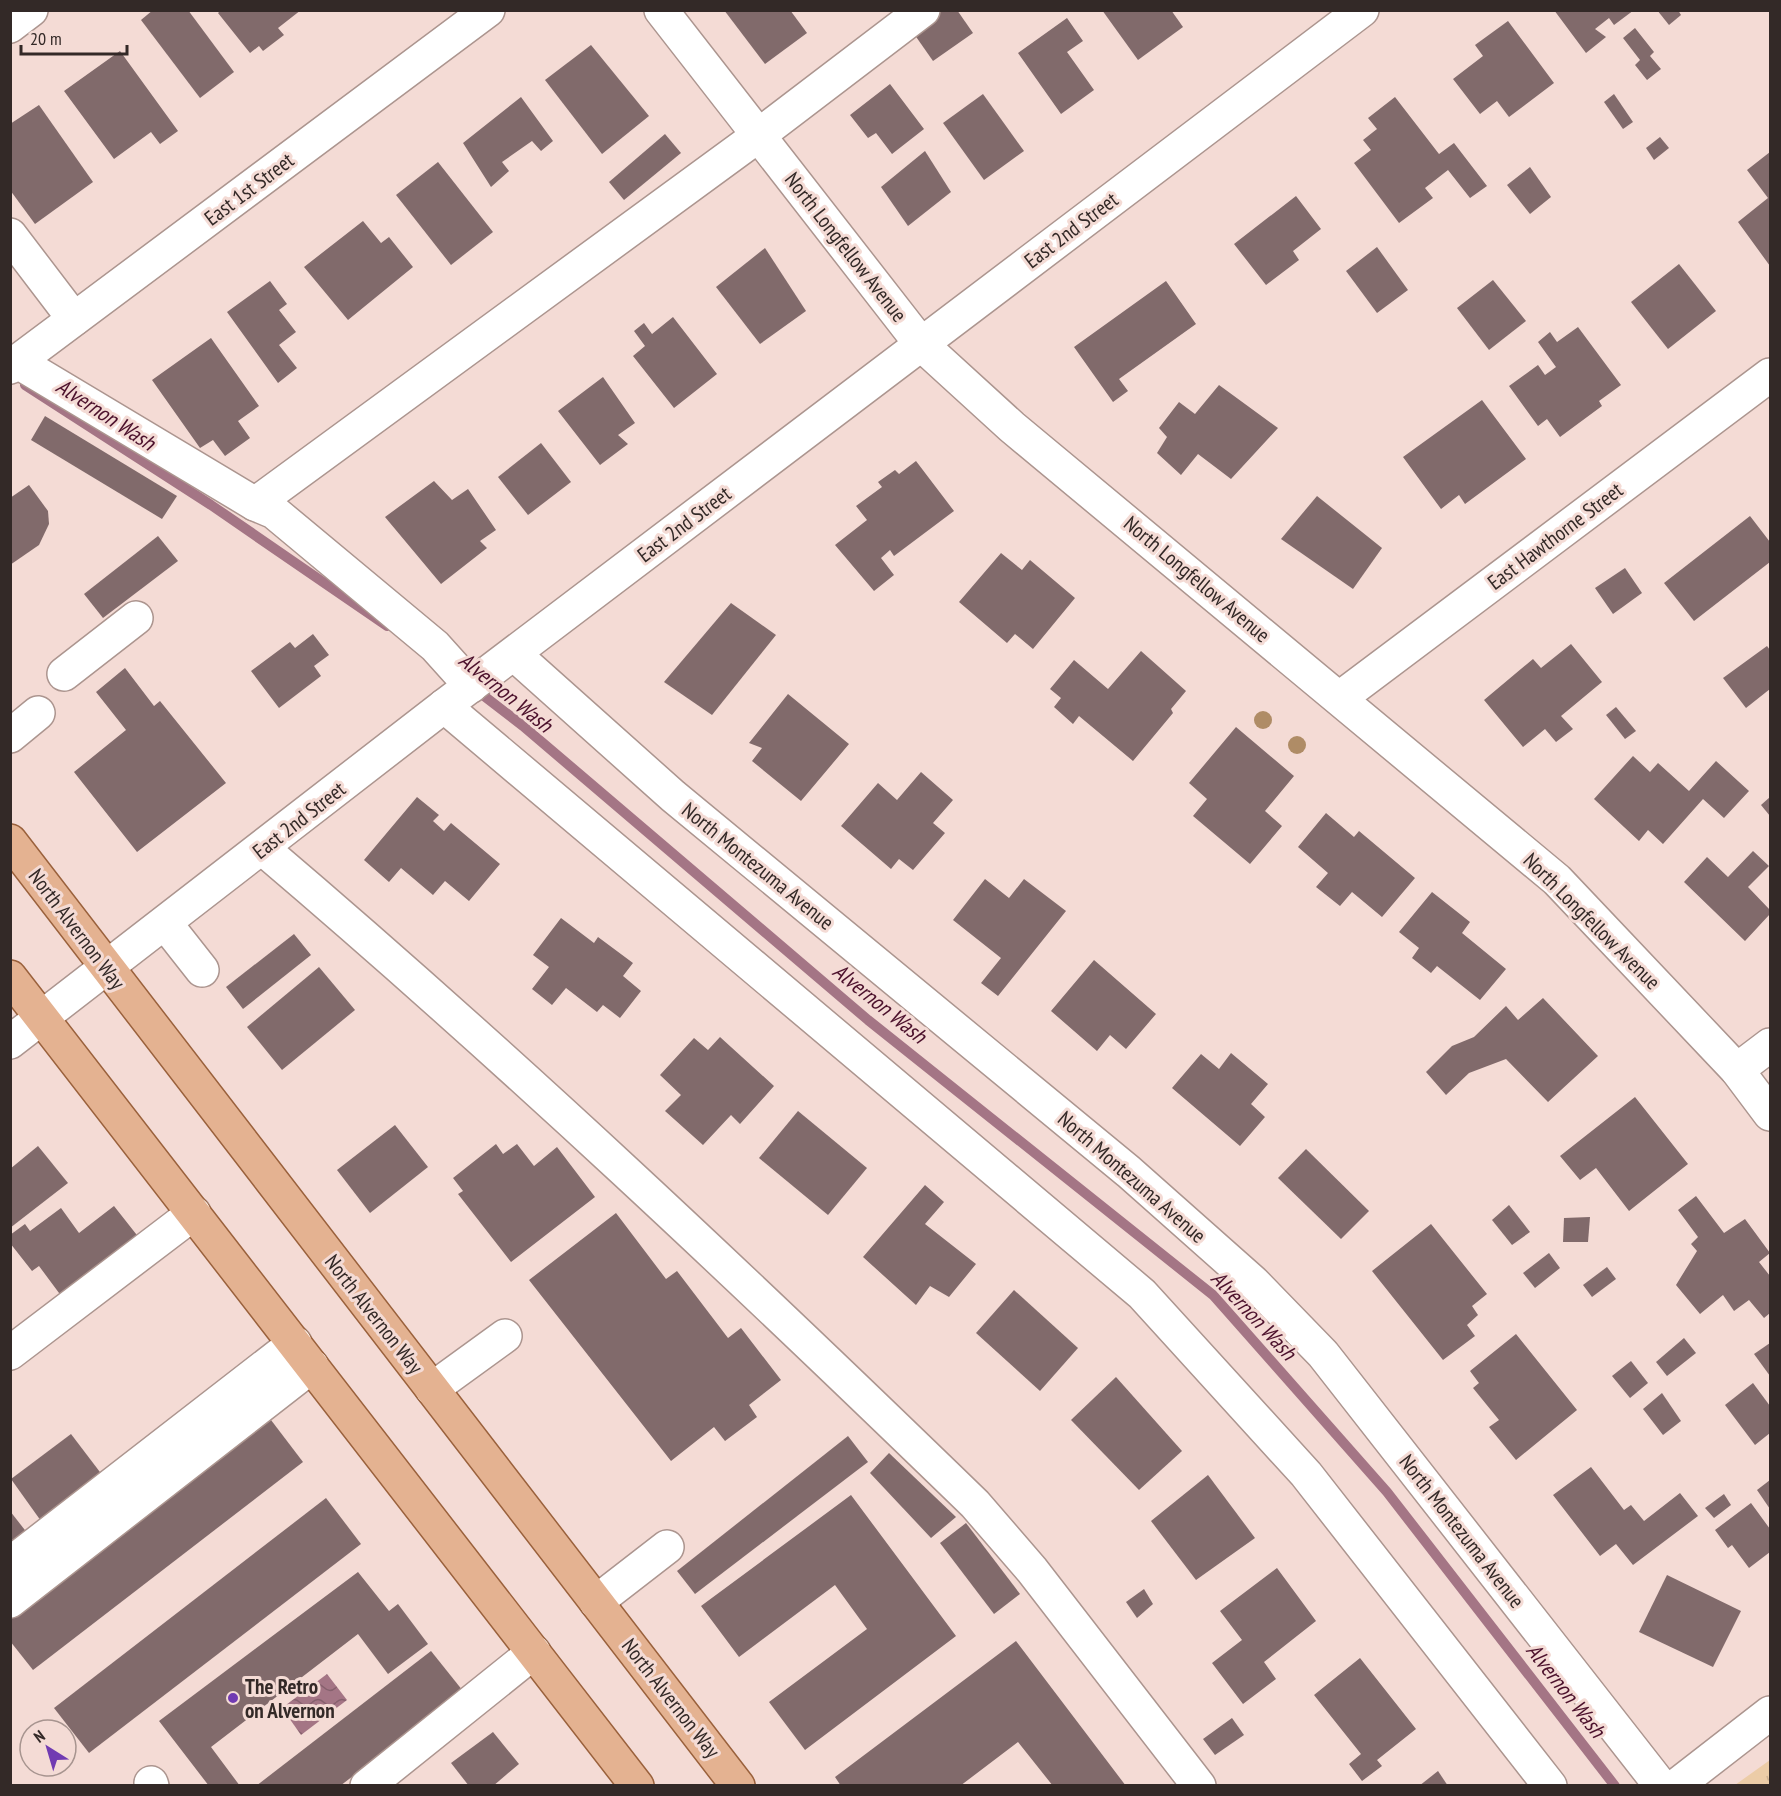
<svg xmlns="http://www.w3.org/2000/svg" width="1781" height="1796" font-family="'PT Sans Narrow',sans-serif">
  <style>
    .grass { fill: url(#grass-tufts) }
    .water { fill: url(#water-waves) }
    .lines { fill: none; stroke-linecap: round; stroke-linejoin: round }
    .stream { stroke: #a47585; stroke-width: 10 }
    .building { fill: #816a6b }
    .minor-casing { stroke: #ac958f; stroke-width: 36 }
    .major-casing { stroke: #9a613c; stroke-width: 36 }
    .minor { stroke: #fff; stroke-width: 33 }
    .major { stroke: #e4b291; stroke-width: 33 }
    .tree { fill: #af8c66 }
    .poi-dot { fill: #713bb2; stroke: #f4dbd5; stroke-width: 2 }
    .labels { text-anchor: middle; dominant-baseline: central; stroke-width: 6; stroke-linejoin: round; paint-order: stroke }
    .street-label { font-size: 21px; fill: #332927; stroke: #f4dbd5 }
    .poi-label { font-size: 21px; font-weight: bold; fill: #332927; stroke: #f4dbd5; text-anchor: start }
    .water-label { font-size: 22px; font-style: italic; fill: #4c112c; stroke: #f4dbd5 }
  </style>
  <defs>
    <pattern id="grass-tufts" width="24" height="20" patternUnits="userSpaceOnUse" patternTransform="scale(1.5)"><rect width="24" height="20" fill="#eccca7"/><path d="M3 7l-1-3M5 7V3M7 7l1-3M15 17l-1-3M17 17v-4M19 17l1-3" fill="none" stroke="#cbaf90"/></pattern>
    <pattern id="water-waves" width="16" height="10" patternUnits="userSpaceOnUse" patternTransform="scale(1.5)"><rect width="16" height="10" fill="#a47585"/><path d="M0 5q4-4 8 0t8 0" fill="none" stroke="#86606d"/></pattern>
  </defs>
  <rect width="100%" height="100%" fill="#f4dbd5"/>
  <polygon class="grass" points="1770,1760 1770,1785 1735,1785"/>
  <polygon class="water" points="327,1674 347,1700 301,1735 282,1708"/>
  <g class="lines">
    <g class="stream">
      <polyline points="25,385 211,505 387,626"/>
      <polyline points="475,689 523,726 868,1020 1213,1295 1387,1492 1615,1786"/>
    </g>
  </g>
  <g class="building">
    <polygon points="153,10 188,10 234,72 200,98 141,20"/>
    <polygon points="221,10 301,10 278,28 284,35 263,51 259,46 250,53 218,13"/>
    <polygon points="724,10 790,10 807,33 765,64"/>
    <polygon points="941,10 957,10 973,33 933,61 912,31"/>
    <polygon points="1102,10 1171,10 1183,27 1138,60"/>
    <polygon points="1554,10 1634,10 1614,25 1609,18 1595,29 1606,37 1586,53"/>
    <polygon points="1657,10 1678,10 1681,15 1669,25"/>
    <polygon points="1067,18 1083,41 1067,52 1094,90 1061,114 1018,53"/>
    <polygon points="1508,21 1554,83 1509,117 1497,101 1480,114 1453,79 1483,56 1475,45"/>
    <polygon points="1635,28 1654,52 1650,56 1661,69 1647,80 1635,65 1640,60 1623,38"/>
    <polygon points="591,45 649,116 602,154 545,80"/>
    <polygon points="120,51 178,131 160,144 151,132 114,159 64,91"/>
    <polygon points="890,84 924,129 892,154 876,133 868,138 850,115"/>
    <polygon points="983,94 1024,151 984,180 943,123"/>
    <polygon points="1614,94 1633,122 1623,129 1604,102"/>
    <polygon points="521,97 553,141 541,151 532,141 502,162 509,171 491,187 463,143"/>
    <polygon points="1395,97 1439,154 1454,143 1487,186 1470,198 1448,170 1425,188 1433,198 1399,223 1354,163 1371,150 1363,140 1377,129 1368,118"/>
    <polygon points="39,105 93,182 35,224 10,190 10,124"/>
    <polygon points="665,134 681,153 624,200 609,182"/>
    <polygon points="1660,137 1669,148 1654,160 1646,148"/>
    <polygon points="925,151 951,192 908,226 881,187"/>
    <polygon points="1770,152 1770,266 1738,222 1768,198 1747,170"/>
    <polygon points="438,162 493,232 451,265 396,195"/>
    <polygon points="1530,167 1551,197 1530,214 1507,185"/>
    <polygon points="1296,196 1321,229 1293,251 1299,260 1266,285 1234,244"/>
    <polygon points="363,221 381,243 389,237 413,267 348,320 304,267"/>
    <polygon points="1377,247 1408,290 1377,313 1346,271"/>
    <polygon points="765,248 806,311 760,344 716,287"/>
    <polygon points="1679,264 1716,311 1668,349 1631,302"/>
    <polygon points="1493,280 1526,321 1489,350 1457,308"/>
    <polygon points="270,281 287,304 279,310 296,332 279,345 297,368 278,383 227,312"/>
    <polygon points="1166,281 1196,324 1119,379 1128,391 1113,402 1074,347"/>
    <polygon points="673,317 717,374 674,408 633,356 645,346 634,331 644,323 652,334"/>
    <polygon points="1578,327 1621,385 1599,401 1602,406 1560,437 1547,419 1538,426 1509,386 1538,365 1545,375 1556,367 1538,342 1550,332 1557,342"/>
    <polygon points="211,338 259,406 238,421 250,438 225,456 213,440 200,448 152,380"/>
    <polygon points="603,377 635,423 618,435 628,444 600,465 558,411"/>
    <polygon points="1219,385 1278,428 1231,479 1198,454 1181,475 1157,453 1167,437 1159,428 1179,402 1195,414"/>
    <polygon points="1482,400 1526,459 1465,504 1459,495 1441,509 1403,457"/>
    <polygon points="45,416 177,496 162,519 31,440"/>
    <polygon points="541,443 571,482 528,515 498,477"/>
    <polygon points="916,461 954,511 894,556 890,550 881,558 894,575 874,591 835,545 867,520 856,506 882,487 878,482 895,470 899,474"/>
    <polygon points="434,481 452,500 468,489 496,530 480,541 487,548 441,584 385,517"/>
    <polygon points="29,485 48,511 49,524 39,545 10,565 10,498"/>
    <polygon points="1317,496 1382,548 1353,589 1281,539"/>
    <polygon points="1750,516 1770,542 1770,562 1694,621 1664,583"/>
    <polygon points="158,536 178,561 103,618 84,594"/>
    <polygon points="1001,553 1022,570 1030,560 1075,598 1033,649 1015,634 1007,643 959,602"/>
    <polygon points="1625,568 1642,593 1613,614 1595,588"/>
    <polygon points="731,603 776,635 712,715 664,682"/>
    <polygon points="313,634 329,655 314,666 321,676 279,708 251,671 290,642 295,648"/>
    <polygon points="1571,644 1602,682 1561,716 1573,729 1556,742 1545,729 1523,747 1484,700 1533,659 1541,668"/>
    <polygon points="1767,646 1770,650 1770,689 1746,708 1723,678"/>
    <polygon points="1141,651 1186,691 1171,709 1173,713 1133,761 1079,716 1073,724 1054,707 1061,698 1050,689 1074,660 1108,689"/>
    <polygon points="125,668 154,706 160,701 226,783 137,852 74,772 126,730 96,692"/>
    <polygon points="788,694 849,744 801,801 752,761 762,748 749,743"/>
    <polygon points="1616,707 1636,731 1625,739 1606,715"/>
    <polygon points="1236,727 1294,776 1265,811 1282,826 1250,864 1193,816 1207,799 1189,783"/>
    <polygon points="1633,756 1650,772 1658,763 1689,791 1716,761 1749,791 1724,818 1703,799 1663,844 1648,830 1639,841 1594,799"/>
    <polygon points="921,772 953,800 933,823 945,833 913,870 899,859 891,869 841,826 878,783 897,800"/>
    <polygon points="417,797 439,815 433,821 444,831 451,823 500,864 469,901 445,881 433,895 401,868 389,882 364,860"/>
    <polygon points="1770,797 1770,816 1761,805"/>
    <polygon points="1326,813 1354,837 1359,831 1415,878 1382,917 1352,892 1340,906 1316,887 1328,873 1298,847"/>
    <polygon points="1753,851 1769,866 1748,887 1770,910 1770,914 1745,941 1684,882 1707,857 1728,877"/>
    <polygon points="985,879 1009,898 1024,879 1066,911 998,996 981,983 1001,958 953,920"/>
    <polygon points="1432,892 1470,922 1462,933 1506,969 1480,1000 1437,966 1431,973 1412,958 1419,948 1399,932"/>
    <polygon points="561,918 594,943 598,937 633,963 623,976 641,991 620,1018 603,1005 597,1012 566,988 552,1005 532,989 549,967 533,955"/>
    <polygon points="294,934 311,955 243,1009 226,987"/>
    <polygon points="1094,960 1156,1014 1126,1049 1110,1035 1097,1051 1051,1011"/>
    <polygon points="319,967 355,1010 282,1070 247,1027"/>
    <polygon points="1543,998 1598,1056 1548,1102 1506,1059 1469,1073 1446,1095 1426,1072 1452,1046 1474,1037 1506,1006 1518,1020"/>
    <polygon points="720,1037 774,1086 740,1124 731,1115 703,1145 665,1111 681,1095 660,1075 694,1038 708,1050"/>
    <polygon points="1231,1053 1268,1084 1251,1104 1265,1117 1240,1146 1172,1088 1201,1054 1219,1069"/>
    <polygon points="1635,1097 1688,1164 1629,1211 1596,1168 1580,1180 1560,1156"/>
    <polygon points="798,1111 867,1168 828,1215 759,1158"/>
    <polygon points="395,1125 428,1167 370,1213 337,1170"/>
    <polygon points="496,1144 503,1154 517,1144 534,1166 557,1147 595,1197 511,1262 458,1194 463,1191 453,1178"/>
    <polygon points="38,1146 68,1183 10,1228 10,1169"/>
    <polygon points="1306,1149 1369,1211 1341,1239 1278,1178"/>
    <polygon points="925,1185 944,1202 925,1224 976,1264 949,1297 930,1286 916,1305 863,1257"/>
    <polygon points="1696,1196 1724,1233 1745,1219 1770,1253 1759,1262 1770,1276 1770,1313 1764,1318 1749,1300 1734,1311 1723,1295 1700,1314 1676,1285 1697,1251 1691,1244 1698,1237 1678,1210"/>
    <polygon points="1509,1205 1530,1232 1512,1245 1492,1220"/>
    <polygon points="114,1206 140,1239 62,1297 39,1266 32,1271 10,1243 10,1235 25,1224 30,1231 61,1208 79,1233"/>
    <polygon points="616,1213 666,1279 677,1271 728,1338 741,1328 781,1380 749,1405 757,1417 725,1441 714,1427 671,1461 529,1280"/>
    <polygon points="1590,1217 1588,1242 1563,1242 1564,1218"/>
    <polygon points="1431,1224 1487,1294 1472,1306 1478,1315 1467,1325 1475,1336 1443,1360 1372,1271"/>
    <polygon points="1549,1253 1560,1268 1535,1288 1523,1273"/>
    <polygon points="1607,1267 1616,1279 1592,1297 1583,1285"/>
    <polygon points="1014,1290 1078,1348 1040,1391 976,1333"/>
    <polygon points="1516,1334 1577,1410 1516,1460 1489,1427 1499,1420 1473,1388 1479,1383 1470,1371"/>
    <polygon points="1684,1338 1696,1353 1667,1376 1656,1362"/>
    <polygon points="1770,1343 1770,1376 1754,1354"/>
    <polygon points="1631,1361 1648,1383 1630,1398 1612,1376"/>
    <polygon points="1116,1377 1182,1451 1139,1490 1071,1420"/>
    <polygon points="1753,1383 1770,1406 1770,1433 1755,1445 1725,1405"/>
    <polygon points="1662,1393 1681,1421 1663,1435 1643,1409"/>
    <polygon points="271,1420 303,1462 33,1670 10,1641 10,1620"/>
    <polygon points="71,1434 106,1480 46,1528 11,1479"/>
    <polygon points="848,1436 868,1462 695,1594 677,1571"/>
    <polygon points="889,1453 956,1517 931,1538 870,1473"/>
    <polygon points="1591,1467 1624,1510 1631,1505 1644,1521 1680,1493 1698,1516 1633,1565 1616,1544 1600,1556 1553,1495"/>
    <polygon points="1208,1475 1255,1538 1196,1580 1151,1521"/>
    <polygon points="1770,1480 1770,1509 1757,1490"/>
    <polygon points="1724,1494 1731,1505 1714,1518 1705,1508"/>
    <polygon points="851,1495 956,1636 805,1750 769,1702 867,1629 835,1585 739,1657 701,1606"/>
    <polygon points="326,1498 361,1544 89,1753 54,1708"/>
    <polygon points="1751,1503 1770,1529 1770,1552 1749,1568 1732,1545 1728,1548 1715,1530"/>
    <polygon points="10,1511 28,1534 10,1547"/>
    <polygon points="966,1523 1020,1594 994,1614 940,1543"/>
    <polygon points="1277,1568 1316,1621 1264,1662 1276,1679 1243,1704 1212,1663 1242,1640 1220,1611"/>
    <polygon points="358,1572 389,1611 398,1604 428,1644 388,1674 358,1634 211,1747 240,1786 209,1786 159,1721"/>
    <polygon points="1667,1575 1741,1611 1713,1667 1639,1632"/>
    <polygon points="1144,1589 1153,1604 1137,1618 1126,1602"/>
    <polygon points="1016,1641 1126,1786 1053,1786 1018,1742 960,1786 841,1786 835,1777"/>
    <polygon points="431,1651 463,1691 340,1786 256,1786"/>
    <polygon points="1360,1658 1416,1729 1377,1760 1382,1766 1362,1781 1349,1764 1361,1754 1314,1695"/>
    <polygon points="1232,1718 1244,1735 1215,1755 1203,1739"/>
    <polygon points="493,1732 519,1764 493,1786 469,1786 451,1763"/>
    <polygon points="1438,1771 1448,1786 1419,1786"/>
  </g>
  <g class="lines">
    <defs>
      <g id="minor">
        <polyline points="661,10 921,344 1012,427 1557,880 1737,1070 1770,1114"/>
        <polyline points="10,26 31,10"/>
        <polyline points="10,235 74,319"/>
        <polyline points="18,362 255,504 274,512 435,646 471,686"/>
        <polyline points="10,367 488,10"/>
        <polyline points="255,504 759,135 923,10"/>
        <polyline points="514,654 673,796 1129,1172 1253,1282 1323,1354 1661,1786"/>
        <polyline points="64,674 136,618"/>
        <polyline points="1340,698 1770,375"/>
        <polyline points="444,706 1142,1294 1306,1474 1550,1786"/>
        <polyline points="10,736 38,713"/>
        <path d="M262,848C508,1057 743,1279 975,1504L1032,1570L1199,1786"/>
        <polyline points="165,923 202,970"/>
        <polyline points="10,1042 444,706 1362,10"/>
        <polyline points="1737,1070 1770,1045"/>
        <polyline points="10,1353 194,1213"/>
        <polyline points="432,1389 505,1336"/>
        <polyline points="10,1564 295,1343"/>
        <polyline points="10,1601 312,1366"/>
        <polyline points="596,1602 667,1547"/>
        <polyline points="151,1783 152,1786"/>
        <polyline points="367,1786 534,1652"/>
        <polyline points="1676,1786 1770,1713"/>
      </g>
      <g id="major">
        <polyline points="10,841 738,1786"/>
        <polyline points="10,977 637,1786"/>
      </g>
    </defs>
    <use href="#minor" class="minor-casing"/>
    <use href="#major" class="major-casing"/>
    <use href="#minor" class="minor"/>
    <use href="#major" class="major"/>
  </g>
  <g class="tree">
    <circle cx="1263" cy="720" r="9"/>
    <circle cx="1297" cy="745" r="9"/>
  </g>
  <circle class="poi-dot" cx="233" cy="1698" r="6"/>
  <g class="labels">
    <g class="street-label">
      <text transform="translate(249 189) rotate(-37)">East 1st Street</text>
      <text transform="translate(1071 230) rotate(-37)">East 2nd Street</text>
      <text transform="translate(846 247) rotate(52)">North Longfellow Avenue</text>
      <text transform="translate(684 524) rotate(-37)">East 2nd Street</text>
      <text transform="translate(1555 536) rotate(-37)">East Hawthorne Street</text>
      <text transform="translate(1197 579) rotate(40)">North Longfellow Avenue</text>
      <text transform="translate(299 820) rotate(-38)">East 2nd Street</text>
      <text transform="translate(758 866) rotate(39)">North Montezuma Avenue</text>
      <text transform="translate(1592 921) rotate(45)">North Longfellow Avenue</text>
      <text transform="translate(77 929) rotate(53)">North Alvernon Way</text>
      <text transform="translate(1132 1177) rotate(41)">North Montezuma Avenue</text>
      <text transform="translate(374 1314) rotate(52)">North Alvernon Way</text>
      <text transform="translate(1462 1531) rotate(52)">North Montezuma Avenue</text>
      <text transform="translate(671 1698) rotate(52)">North Alvernon Way</text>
    </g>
    <g class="poi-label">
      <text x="245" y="1686">The Retro<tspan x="245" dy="24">on Alvernon</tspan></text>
    </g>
    <g class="water-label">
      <text transform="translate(106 414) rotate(33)">Alvernon Wash</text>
      <text transform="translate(506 692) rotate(39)">Alvernon Wash</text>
      <text transform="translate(880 1003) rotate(39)">Alvernon Wash</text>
      <text transform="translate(1254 1315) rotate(47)">Alvernon Wash</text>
      <text transform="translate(1566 1690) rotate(52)">Alvernon Wash</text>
    </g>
  </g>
  <rect width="1781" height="1796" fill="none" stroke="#332927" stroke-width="24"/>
  <g transform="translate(48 1748) rotate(323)"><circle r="28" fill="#f4dbd5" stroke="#a7948f" stroke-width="1.5"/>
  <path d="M0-4.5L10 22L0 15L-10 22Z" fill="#713bb2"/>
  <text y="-9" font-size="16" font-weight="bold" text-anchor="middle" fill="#332927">N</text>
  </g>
  <path d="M21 45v9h106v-9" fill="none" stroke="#332927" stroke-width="3"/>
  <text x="30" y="45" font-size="18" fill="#332927" stroke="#f4dbd5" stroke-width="4.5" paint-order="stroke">20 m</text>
</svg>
